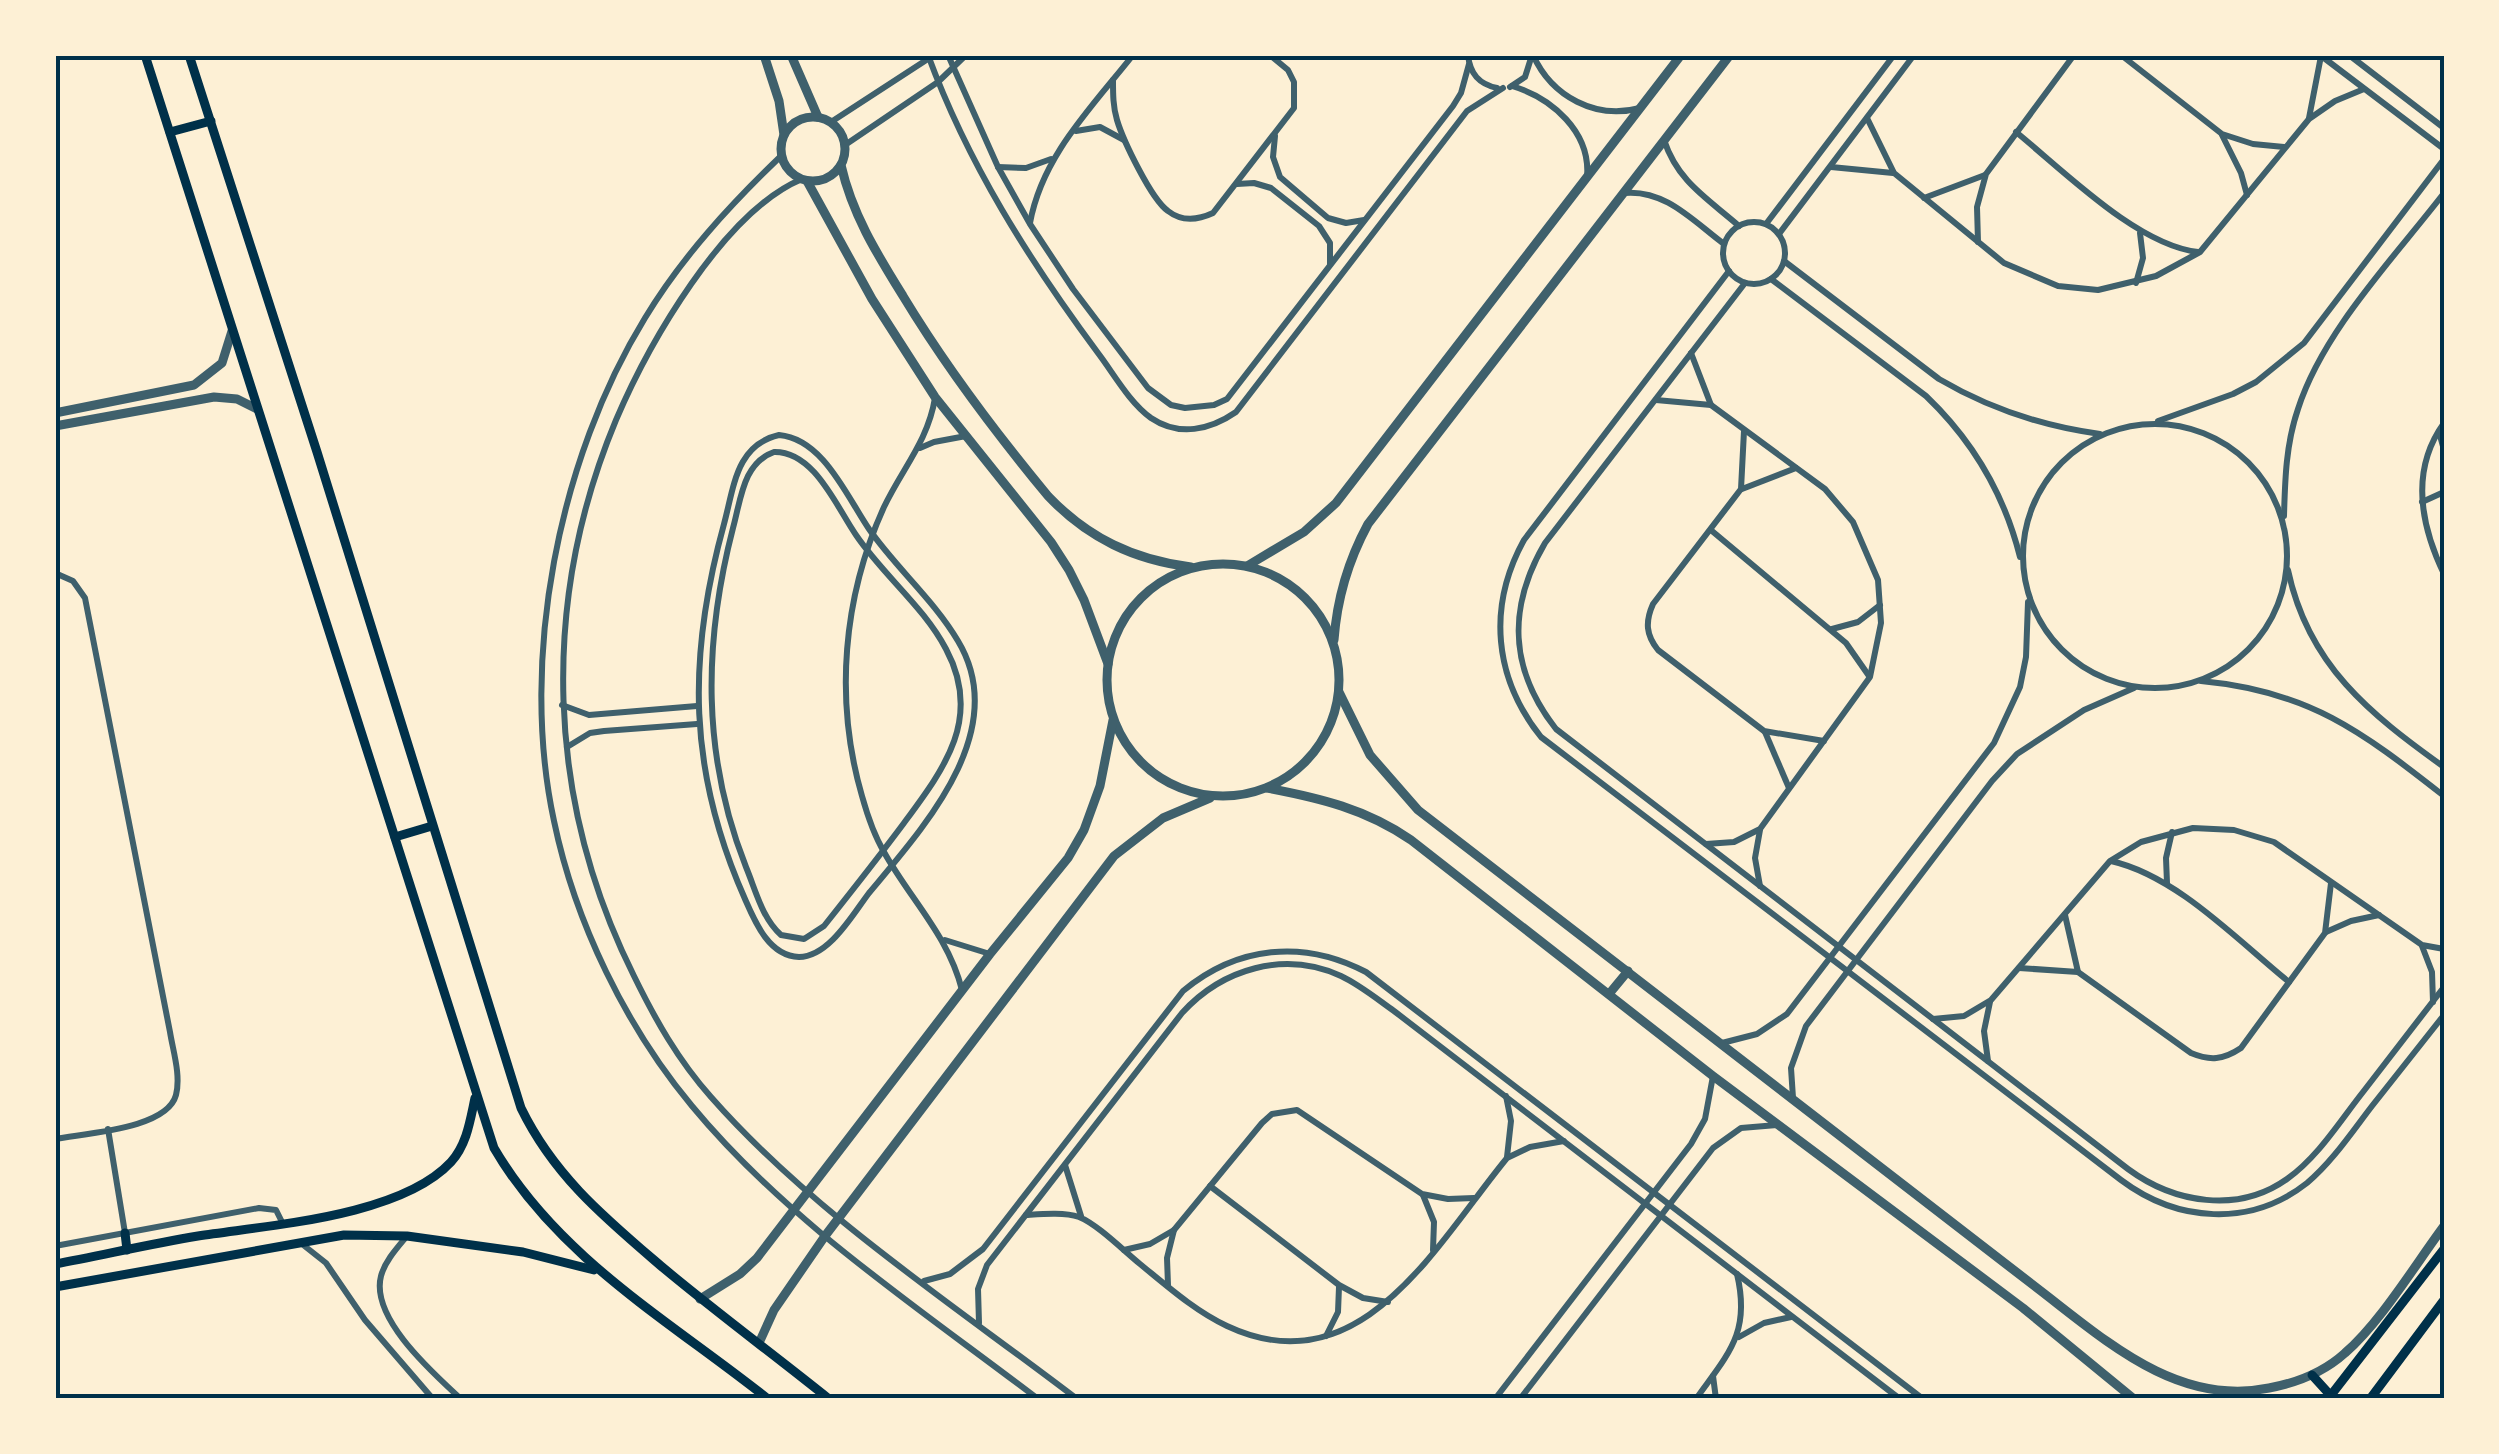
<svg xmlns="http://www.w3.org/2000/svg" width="2499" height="1454" font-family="'Asap Condensed',sans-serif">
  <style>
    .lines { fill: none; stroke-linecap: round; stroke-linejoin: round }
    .minor { stroke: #3f606c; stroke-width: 6 }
    .tertiary { stroke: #3f606c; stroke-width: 9 }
    .secondary { stroke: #003049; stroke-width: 9 }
    .neatline { fill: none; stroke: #003049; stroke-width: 4 }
  </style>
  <rect width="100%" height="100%" fill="#fdf0d5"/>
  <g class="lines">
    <g class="minor">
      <path d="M928,55C968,164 1029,260 1098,353C1114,374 1129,402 1151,418C1179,437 1210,430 1236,412L1467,111L1503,88"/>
      <polyline points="948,55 998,167 1030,224 1073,289 1148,388 1171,405 1185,408 1214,405 1227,399 1453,106 1461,93 1469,64"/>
      <path d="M1468,55C1470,74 1479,84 1497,88"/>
      <path d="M1533,55C1552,97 1596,120 1640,108"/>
      <polyline points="2121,55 2222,134 2253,144 2284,147"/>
      <polyline points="2320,55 2444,149"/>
      <polyline points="2349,55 2444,128"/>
      <path d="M1113,80C1113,94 1113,107 1117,120C1123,140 1151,199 1168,211C1182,222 1198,220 1213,213L1294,108V82L1288,70L1270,55"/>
      <path d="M1512,86C1552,98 1591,132 1587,177"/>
      <polyline points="1510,87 1525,77 1532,55"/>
      <polyline points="1867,118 1894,173 2004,263 2058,286 2098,290 2156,276 2200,252 2309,119 2335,101 2364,89"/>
      <polyline points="2309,118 2321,56"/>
      <polyline points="831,122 934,55"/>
      <polyline points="1076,131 1100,127 1124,140"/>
      <path d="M2016,132C2064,171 2137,245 2198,252"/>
      <polyline points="2222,135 2241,173 2247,195"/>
      <polyline points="1275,136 1273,157 1280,177 1328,218 1346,223 1364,220"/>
      <path d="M1664,140C1678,182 1707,198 1739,226"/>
      <polyline points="845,145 938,82 966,55"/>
      <path d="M781,156C730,205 682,257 645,318C559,458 519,659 554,821C575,922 626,1027 692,1106C788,1222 919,1308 1038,1399"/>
      <polyline points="998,167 1026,168 1051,159"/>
      <polyline points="1831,167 1893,173"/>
      <path d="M802,179C723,212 648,345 616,420C540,602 546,800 634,976C655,1019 678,1060 711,1097C813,1213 954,1305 1077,1399"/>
      <polyline points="1237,184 1254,183 1271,188 1319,226 1330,243 1330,264"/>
      <path d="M1624,193C1665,189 1693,221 1724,244"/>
      <polyline points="1924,198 1985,175"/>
      <circle cx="1754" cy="253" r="31"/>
      <path d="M1030,223C1042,156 1092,107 1133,55"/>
      <polyline points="1766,224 1894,55"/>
      <polyline points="1779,234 1914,55"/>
      <polyline points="1978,242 1977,207 1986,174 2074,55"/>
      <path d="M1784,261L1939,379C1990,409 2041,426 2100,434"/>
      <path d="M1729,271L1524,540C1487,607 1494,678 1541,737L2121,1180C2177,1222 2250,1228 2307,1183C2332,1162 2352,1132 2372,1106C2396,1076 2420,1045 2444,1015"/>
      <path d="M1771,279L1926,396C1973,441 2004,493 2020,557"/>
      <path d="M1745,283L1545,543C1507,608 1509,669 1556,729L2128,1169C2174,1203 2238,1214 2287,1179C2318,1157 2340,1121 2363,1092C2390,1057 2417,1022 2444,987"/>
      <polyline points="2136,283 2143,258 2140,233"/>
      <polyline points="1691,353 1711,405"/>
      <path d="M935,398C928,441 902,469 884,507C843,597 834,700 862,796C867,814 874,835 884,852C910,899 948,935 962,990"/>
      <polyline points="1656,400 1711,405 1825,489 1853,522 1878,580 1881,623 1870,677 1760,829 1734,842 1706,844"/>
      <polyline points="2158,421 2233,394 2256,382 2304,343 2444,159"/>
      <path d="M2444,423C2410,470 2420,524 2444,574"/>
      <circle cx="2155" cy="556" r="132"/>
      <path d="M1744,431L1741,489L1653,604C1645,622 1646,635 1658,650L1764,731L1824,741"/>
      <polyline points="2439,432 2444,450"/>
      <path d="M779,435C823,439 846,495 869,529C896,568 934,600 958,641C1012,731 924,827 869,893C853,914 829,957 799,957C769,956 755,922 745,899C688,771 687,658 724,524C734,487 736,445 779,435Z"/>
      <polyline points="920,448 934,442 966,436"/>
      <path d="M774,452C814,451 836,506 856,535C883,575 924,607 946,649C983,718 944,769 904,823C878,858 851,892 824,926L804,939L781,935C762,918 756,891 746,867C702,756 703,644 733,528C741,499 743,463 774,452Z"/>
      <polyline points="1742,489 1796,468"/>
      <polyline points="2422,502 2444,492"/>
      <path d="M2284,516C2285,479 2286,444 2298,409C2323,331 2394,258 2444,193"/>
      <polyline points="1712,531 1846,643 1869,676"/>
      <path d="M2288,570C2308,665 2370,714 2444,767"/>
      <path d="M55,573L73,581L85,598L170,1032C173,1051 181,1075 176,1095C167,1129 86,1133 55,1139"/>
      <polyline points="1832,629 1858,622 1880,605"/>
      <path d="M2201,681C2309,691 2361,731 2444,796"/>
      <polyline points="562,705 589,715 697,706"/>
      <polyline points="1765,732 1789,788"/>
      <polyline points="567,747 590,733 604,731 697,724"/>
      <polyline points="1760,830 1755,858 1760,886"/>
      <path d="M2111,861C2177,876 2237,940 2289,982"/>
      <polyline points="2167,883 2166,858 2172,832"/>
      <polyline points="2065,915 2078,972"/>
      <polyline points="2326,932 2351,921 2379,915"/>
      <polyline points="945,940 990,954"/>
      <polyline points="2422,946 2432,972 2433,1002"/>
      <path d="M2019,968L2078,972L2191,1053C2210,1061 2223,1060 2241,1048L2325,933L2331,883"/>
      <polyline points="1933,1019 1964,1016 1991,1000 2110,861 2141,842 2193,828 2234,830 2274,842 2422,945 2444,949"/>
      <polyline points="1722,1043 1757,1034 1787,1014 1994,743 2020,687 2026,657 2028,602"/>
      <polyline points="1988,1061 1984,1031 1990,1002"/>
      <polyline points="1506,1096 1511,1121 1507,1157"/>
      <polyline points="1793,1098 1791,1068 1806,1026 1992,781 2017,754 2084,710 2134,688"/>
      <polyline points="108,1129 125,1233"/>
      <polyline points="1065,1165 1081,1216"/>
      <polyline points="1210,1186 1339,1285 1363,1298 1388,1302"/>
      <polyline points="1423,1195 1434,1222 1433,1250"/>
      <path d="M1026,1215C1042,1214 1064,1212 1079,1217C1097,1224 1124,1251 1140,1264C1167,1286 1195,1311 1227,1326C1361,1389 1437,1243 1507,1158L1530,1147L1564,1141"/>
      <path d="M407,1236C397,1248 385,1261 381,1276C370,1318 433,1373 461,1399"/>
      <polyline points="302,1244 326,1263 365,1320 433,1399"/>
      <polyline points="55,1246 259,1208 276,1210 283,1224"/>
      <polyline points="1124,1250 1150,1244 1174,1230 1262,1123 1272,1114 1297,1110 1422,1194 1448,1199 1474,1198"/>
      <path d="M924,1281L950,1274L983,1249L1183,991C1237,946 1303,939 1366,972L1923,1399"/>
      <polyline points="1168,1285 1167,1258 1174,1230"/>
      <path d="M979,1323L978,1289L987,1265L1182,1013C1222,969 1284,950 1341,976C1360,985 1377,999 1394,1011L1900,1399"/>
      <polyline points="1326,1336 1338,1312 1339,1287"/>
      <polyline points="1739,1337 1764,1323 1791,1317"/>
      <polyline points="1713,1376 1716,1399"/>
      <polyline points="1495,1399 1691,1144 1705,1119 1713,1076"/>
      <polyline points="1520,1399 1713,1148 1741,1128 1777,1125"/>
      <path d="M1696,1399C1728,1354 1751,1333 1737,1274"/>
    </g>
    <g class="tertiary">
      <polyline points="764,55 779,101 784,135"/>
      <polyline points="791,55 818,117"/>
      <circle cx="813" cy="149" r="32"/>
      <path d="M841,165C852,214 877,254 903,296C946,367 995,432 1048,496C1088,538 1134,560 1191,567"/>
      <polyline points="807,181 872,299 935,397 1051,542 1069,570 1084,600 1108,664"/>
      <polyline points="55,413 194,385 222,363 232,331"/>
      <polyline points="55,426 214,397 237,399 257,409"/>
      <circle cx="1223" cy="680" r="116"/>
      <polyline points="1247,566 1304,532 1336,503 1681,55"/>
      <path d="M1334,640C1337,598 1348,561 1368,524L1730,55"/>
      <path d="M1339,692L1370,755L1418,810L2037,1288C2105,1340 2177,1407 2269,1388C2296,1383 2324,1372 2345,1353C2380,1323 2415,1265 2444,1226"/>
      <path d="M1267,788C1320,798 1366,809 1411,840L1713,1076L2023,1308L2134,1399"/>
      <polyline points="1609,994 1628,971"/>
      <polyline points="700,1299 740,1274 757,1258 990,954 1068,858 1084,830 1100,786 1113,720"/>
      <polyline points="759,1343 774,1310 825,1236 1114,856 1163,818 1210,798"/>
    </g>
    <g class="secondary">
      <path d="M145,55L494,1148C558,1258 670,1321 768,1399"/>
      <path d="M189,55L317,452L521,1108C554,1176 605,1218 661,1266C716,1312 773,1354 829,1399"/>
      <polyline points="170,132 211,121"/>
      <polyline points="395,837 432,826"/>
      <polyline points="125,1233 127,1250"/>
      <path d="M55,1264C103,1255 150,1244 198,1236C268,1225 400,1217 451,1162C467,1144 470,1121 475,1098"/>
      <polyline points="55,1287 344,1235 407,1236 523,1252 594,1270"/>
      <polyline points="2312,1375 2332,1397"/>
      <polyline points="2328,1399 2444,1249"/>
      <polyline points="2370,1399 2444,1300"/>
    </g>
  </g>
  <rect width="2499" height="1454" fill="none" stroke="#fdf0d5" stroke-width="115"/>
  <rect x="58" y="58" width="2384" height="1338" class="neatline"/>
</svg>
